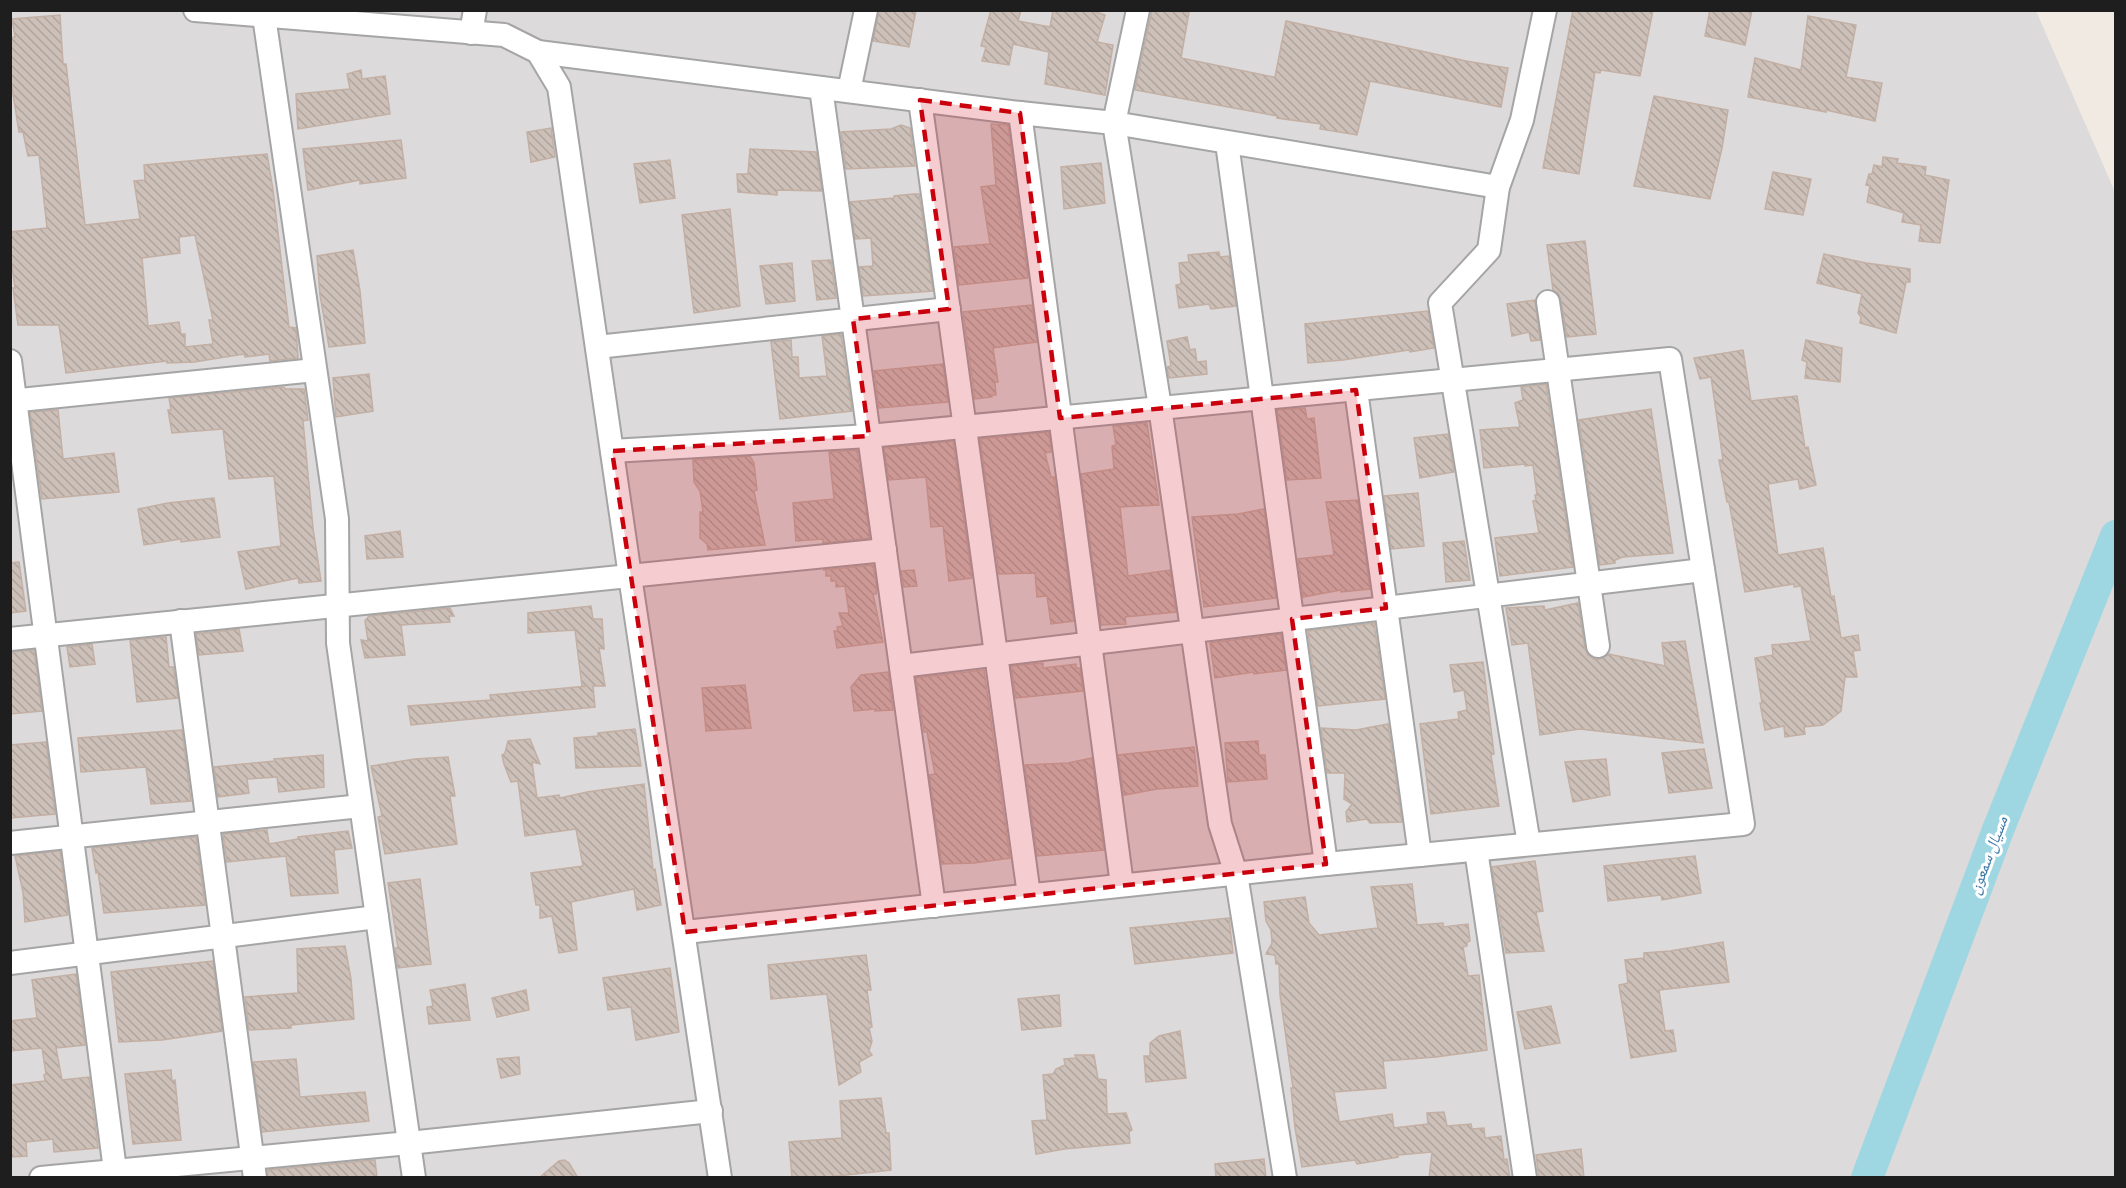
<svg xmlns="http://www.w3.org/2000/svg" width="2126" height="1188" font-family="Figtree,'Noto Naskh Arabic',sans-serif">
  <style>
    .residential { fill: #dcdada }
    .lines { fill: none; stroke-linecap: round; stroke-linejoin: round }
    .river { stroke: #9ed7e2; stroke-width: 32 }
    .building { fill: url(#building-back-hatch); stroke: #c3afa3; stroke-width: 1.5; fill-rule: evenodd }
    .minor-casing { stroke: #a5a5a5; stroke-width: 26 }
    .minor { stroke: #fff; stroke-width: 22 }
    .marked { fill: #cb000d; fill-opacity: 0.2; stroke: #cb000d; stroke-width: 4.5; stroke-dasharray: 12 8; stroke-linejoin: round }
    .labels { text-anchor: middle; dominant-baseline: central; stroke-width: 6; stroke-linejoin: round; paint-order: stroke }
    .water-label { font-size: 16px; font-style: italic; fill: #3b78a6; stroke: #fff }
  </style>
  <defs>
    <pattern id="building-back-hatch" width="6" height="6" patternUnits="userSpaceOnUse" patternTransform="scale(1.5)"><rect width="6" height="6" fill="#ccc0b8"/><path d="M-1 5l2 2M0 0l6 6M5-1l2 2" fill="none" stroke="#afa59e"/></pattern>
  </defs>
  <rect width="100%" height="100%" fill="#f0eae2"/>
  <polygon class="residential" points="10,11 2036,11 2115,192 2115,1177 11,1177"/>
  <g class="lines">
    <polyline class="river" points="1867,1178 1998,830 2116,536"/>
  </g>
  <g class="building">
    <polygon points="879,10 916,10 909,47 873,41"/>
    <polygon points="991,10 1021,10 1018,21 1050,27 1053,10 1090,10 1105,15 1097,42 1113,45 1105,95 1045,84 1049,52 1013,44 1009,65 982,61 986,47 981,46"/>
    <polygon points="1152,10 1189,12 1181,58 1273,77 1275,77 1286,21 1466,61 1508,68 1501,107 1370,81 1357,135 1320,129 1321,124 1277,118 1277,116 1135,90"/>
    <polygon points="1573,10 1653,10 1640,76 1601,70 1600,73 1595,72 1579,174 1543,168"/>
    <polygon points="1710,10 1752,10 1745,45 1705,36"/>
    <path d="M60,15L63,64H66L85,225L140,219L134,181L145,180L144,165L267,154L273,190L289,327L296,328L298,358L270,361L269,354L245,357L244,354L194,362L167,363V361L66,373L59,325H18L13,288H15L10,254V232L47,228L39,155L28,156L23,132H19L10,75V38L15,37L12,19ZM195,235L213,320H209L213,344L185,347V334H181L179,322L148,326L142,258L180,253L179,237Z"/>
    <polygon points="1808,16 1856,25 1846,77 1882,83 1875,121 1826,110 1826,112 1748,97 1755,58 1801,70"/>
    <polygon points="361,70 362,79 385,76 390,114 298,129 296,94 350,89 347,74"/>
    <polygon points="1654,96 1728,110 1722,148 1710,199 1634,186"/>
    <polygon points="991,124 1008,125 1028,278 959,285 954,247 990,244 981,187 996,185"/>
    <polygon points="901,125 910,128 915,166 846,169 841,132 891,129"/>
    <polygon points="551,128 555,157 531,162 527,132"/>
    <polygon points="401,140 406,178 360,184 360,180 308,190 303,149"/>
    <polygon points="750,149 816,152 822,191 777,190 777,195 738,192 737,174 748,174"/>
    <polygon points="1883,157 1898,159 1897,163 1926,167 1925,175 1949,180 1940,243 1919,241 1921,225 1902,222 1904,213 1867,202 1870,186 1866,185 1869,174 1872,174 1874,165 1882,167"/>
    <polygon points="670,160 675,198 640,203 634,164"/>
    <polygon points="1101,163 1105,203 1064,209 1061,167"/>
    <polygon points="1773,172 1811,179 1803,215 1765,209"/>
    <polygon points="913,194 919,194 933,291 863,296 859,267 873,266 871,238 855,239 850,202 894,198 894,196"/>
    <polygon points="730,209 740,306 694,313 682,215"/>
    <polygon points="1585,241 1596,334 1567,337 1561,300 1558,293 1553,290 1547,245"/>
    <polygon points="353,250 360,291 365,343 329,347 320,295 317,256"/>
    <polygon points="1219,252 1220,257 1229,256 1236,306 1211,309 1209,304 1179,308 1176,285 1181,284 1179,263 1189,262 1188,255"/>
    <polygon points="1824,254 1866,263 1910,269 1910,282 1906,282 1896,333 1860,323 1861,317 1858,313 1862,294 1817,283"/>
    <polygon points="831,260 836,298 817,300 812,261"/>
    <polygon points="792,263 795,301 766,304 760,266"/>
    <polygon points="1535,300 1540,340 1531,341 1529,332 1512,336 1507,304"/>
    <polygon points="1032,305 1037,342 993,348 998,382 995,382 996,395 991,395 992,397 975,399 963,312"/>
    <polygon points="1428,311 1434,348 1410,352 1409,350 1343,360 1308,363 1305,324"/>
    <polygon points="841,334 852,411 780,419 771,342 791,340 792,357 798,357 799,378 827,376 822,336"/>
    <polygon points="1187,337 1190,350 1195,349 1197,362 1206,361 1207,374 1169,378 1167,367 1171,366 1167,341"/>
    <polygon points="1806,340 1842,348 1840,382 1805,378 1807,362 1802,360"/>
    <polygon points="1743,350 1751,401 1797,396 1805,448 1808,447 1816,485 1800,489 1798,479 1768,484 1778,555 1823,548 1831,597 1834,596 1841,638 1858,635 1860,650 1853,651 1857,677 1845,677 1841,711 1823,725 1804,727 1805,734 1785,737 1784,726 1765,730 1760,703 1762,703 1755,658 1773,655 1772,645 1811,641 1801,586 1794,587 1794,584 1745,592 1729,502 1727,502 1719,460 1723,460 1711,377 1700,379 1694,358"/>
    <polygon points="943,364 948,402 879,408 874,371"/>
    <polygon points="369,374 373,411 336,417 333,378"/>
    <polygon points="1546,384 1573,567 1500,576 1495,538 1539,533 1533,501 1536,500 1535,495 1537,495 1533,465 1525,466 1525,464 1484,468 1480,430 1520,427 1515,403 1523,400 1521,387"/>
    <polygon points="284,387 285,389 304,389 308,420 303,421 313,528 321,581 299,583 298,578 246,589 238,552 281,546 274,476 229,479 223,429 172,433 168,410 171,410 169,398"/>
    <polygon points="1305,408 1307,419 1314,418 1321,478 1287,480 1277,410"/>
    <polygon points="1651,409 1673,553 1623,557 1615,560 1615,563 1600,565 1579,420"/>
    <polygon points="58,410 63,459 114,453 119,492 42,499 30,412"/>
    <polygon points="1147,423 1159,505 1120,507 1128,576 1170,570 1176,612 1125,617 1126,624 1101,625 1081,474 1114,469 1112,446 1116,445 1113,426"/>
    <polygon points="1049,432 1051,452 1045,453 1051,477 1054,477 1074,621 1051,624 1047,596 1037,597 1035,573 999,574 980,439"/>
    <polygon points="1448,434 1454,472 1420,478 1414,438"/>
    <polygon points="953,441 972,578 949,581 943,526 931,527 926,477 889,480 884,448"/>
    <polygon points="857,450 870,538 823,543 823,539 796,541 793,503 834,499 829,452"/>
    <polygon points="750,456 754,463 757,490 754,491 765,545 708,550 707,544 700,538 700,512 703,512 700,491 694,482 693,460"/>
    <polygon points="1418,493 1424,546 1391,549 1384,496"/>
    <polygon points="214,498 220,537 181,542 181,539 144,545 138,509 168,503"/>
    <polygon points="1358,500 1370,589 1341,592 1341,590 1303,597 1298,559 1334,555 1326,502"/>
    <polygon points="1264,509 1276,598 1204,607 1192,517 1238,514"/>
    <polygon points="400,531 403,557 367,559 365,536"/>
    <polygon points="1464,541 1470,580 1446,582 1443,543"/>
    <polygon points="19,562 26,611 10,613 10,563"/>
    <polygon points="873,565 877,589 876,594 873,594 883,642 837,648 834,631 838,631 837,627 843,626 839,613 849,613 845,586 836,587 836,581 831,581 831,576 826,576 826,570 823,570"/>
    <polygon points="914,570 917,586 904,587 901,571"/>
    <polygon points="1578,603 1585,649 1588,655 1594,659 1600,659 1609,654 1665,666 1662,643 1685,641 1703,743 1580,729 1540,735 1528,643 1512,645 1506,608 1544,606 1545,610"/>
    <polygon points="591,606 593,619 602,619 604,649 599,648 605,686 593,686 595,707 411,725 408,706 491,700 490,695 588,686 582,686 575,630 528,633 528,613"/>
    <polygon points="450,608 454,616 449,616 450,622 401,625 405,655 365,658 361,640 368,641 365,621 369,616"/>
    <polygon points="1374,623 1385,699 1318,706 1308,631"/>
    <polygon points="239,629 243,651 199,655 196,634"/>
    <polygon points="1281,634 1286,670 1254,674 1254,672 1215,678 1210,643"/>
    <polygon points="166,637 169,667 173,667 178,698 137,702 130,640"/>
    <polygon points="92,644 95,664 70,667 67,647"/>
    <polygon points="34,650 42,711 10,714 10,652"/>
    <polygon points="1483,662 1494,754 1491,755 1499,806 1431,814 1420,724 1459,719 1458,712 1467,710 1464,690 1454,692 1450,665"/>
    <polygon points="1043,663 1043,668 1076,664 1076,668 1080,668 1083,691 1016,698 1011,666"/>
    <polygon points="984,670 1010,858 974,863 942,864 929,775 935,774 927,732 924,732 916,678"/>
    <polygon points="888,672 893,710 875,711 876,709 854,711 851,687 861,675"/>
    <polygon points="745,685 751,728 706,731 702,688"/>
    <polygon points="1388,724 1402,822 1370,823 1367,819 1347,822 1346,812 1352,804 1344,799 1345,773 1327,773 1321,728 1356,730"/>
    <polygon points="635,729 641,766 576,768 574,738 598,736 598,733"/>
    <polygon points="182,730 191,801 151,804 146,767 81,772 78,738"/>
    <polygon points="530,739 540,764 532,762 537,798 559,795 560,798 587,792 644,784 653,870 655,869 661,905 637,910 634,889 571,902 577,950 559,953 552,916 540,918 540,905 536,905 531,873 583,866 576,829 525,836 518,781 511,782 504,764 502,755 505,753 508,741"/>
    <polygon points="1258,741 1259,755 1265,755 1267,779 1228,782 1225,743"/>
    <polygon points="46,742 55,814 10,818 10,745"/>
    <polygon points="1194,747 1198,786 1157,789 1124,795 1118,755"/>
    <polygon points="1704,749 1712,788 1669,793 1662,753"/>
    <polygon points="323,755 324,787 279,792 277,777 247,779 249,793 218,797 214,767 275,761 274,759"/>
    <polygon points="448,757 455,796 450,796 457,844 385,854 378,817 382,816 371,766 415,759"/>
    <polygon points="1092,758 1104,850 1037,856 1025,765 1068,763"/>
    <polygon points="1606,759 1610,795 1573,802 1565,762"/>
    <polygon points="267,830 269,844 298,839 298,837 348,831 352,848 334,850 338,893 291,896 286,856 227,862 223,834"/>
    <polygon points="196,837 205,905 104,913 98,872 96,873 92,848"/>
    <polygon points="60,851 68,915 25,922 23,892 15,856"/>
    <polygon points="1695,856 1701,893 1662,900 1661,895 1608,901 1604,866"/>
    <polygon points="1535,861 1543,911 1536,912 1544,951 1506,953 1492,867"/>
    <polygon points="420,879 431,964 398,968 395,948 398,948 388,883"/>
    <polygon points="1412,884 1417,925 1443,923 1443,927 1468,924 1470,941 1467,942 1467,946 1463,947 1468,976 1479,975 1487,1050 1436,1057 1383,1061 1386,1088 1334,1092 1339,1122 1392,1114 1394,1128 1428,1124 1427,1113 1444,1112 1447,1126 1471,1124 1472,1129 1484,1128 1485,1138 1501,1136 1504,1160 1507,1159 1510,1178 1429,1178 1432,1152 1398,1155 1398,1157 1357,1164 1355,1160 1302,1167 1295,1128 1291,1088 1293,1088 1280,995 1279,964 1276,964 1275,955 1266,954 1272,943 1271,930 1266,921 1264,902 1305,897 1309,923 1319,935 1378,928 1371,887"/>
    <polygon points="1229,918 1233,953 1135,964 1130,928"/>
    <polygon points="1723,942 1729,982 1659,990 1665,1031 1673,1030 1676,1051 1631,1058 1619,985 1628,983 1625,960 1644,958 1644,953 1670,951"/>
    <polygon points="345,946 351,979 354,1019 291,1025 291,1028 249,1030 245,997 298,993 297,949"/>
    <polygon points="866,955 871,990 867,990 872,1027 869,1028 872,1041 869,1051 872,1055 859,1062 861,1072 839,1085 827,994 771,999 768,965"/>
    <polygon points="213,961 222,1031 162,1040 119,1042 111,972"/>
    <polygon points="670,968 679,1032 636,1040 631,1007 608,1010 603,978"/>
    <polygon points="76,974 85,1045 56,1048 62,1080 89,1077 98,1148 54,1152 53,1139 26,1142 27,1156 10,1157 10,1085 45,1081 44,1075 46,1074 42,1048 10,1051 10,1021 37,1018 32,980"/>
    <polygon points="465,984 470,1020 429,1024 427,1007 433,1006 430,990"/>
    <polygon points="526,990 529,1010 497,1017 492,998"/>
    <polygon points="1059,995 1061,1026 1022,1030 1018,999"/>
    <polygon points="1551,1006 1560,1043 1525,1049 1517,1012"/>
    <polygon points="1180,1031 1186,1078 1146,1082 1144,1056 1150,1056 1150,1043 1159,1036"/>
    <polygon points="1075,1055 1094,1055 1098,1079 1106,1080 1107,1114 1126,1113 1132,1130 1129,1132 1130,1143 1064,1149 1036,1154 1032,1121 1047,1120 1043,1075 1053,1074 1056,1069 1065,1065 1064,1059 1076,1058"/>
    <polygon points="519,1057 520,1074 501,1078 497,1059"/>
    <polygon points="296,1059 300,1097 365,1092 369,1121 262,1132 253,1062"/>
    <polygon points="171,1070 172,1081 175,1080 181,1140 133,1144 125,1074"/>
    <polygon points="881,1098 886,1133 889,1133 891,1170 819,1178 792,1178 789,1142 842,1138 840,1101"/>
    <polygon points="1581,1149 1584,1178 1539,1178 1536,1155"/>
    <polygon points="1264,1159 1266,1178 1216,1178 1215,1164"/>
    <polygon points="375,1160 377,1178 268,1178 268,1170"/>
    <polygon points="564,1160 569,1163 578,1178 539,1178 559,1161"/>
  </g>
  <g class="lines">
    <defs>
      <g id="minor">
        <polyline points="195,10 504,35 538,52 559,87 630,576 720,1178"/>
        <polyline points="1138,10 1114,123 1160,407 1220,824 1236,874 1285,1178"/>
        <polyline points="264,16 337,519 338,643 414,1178"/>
        <polyline points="471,33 475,10"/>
        <polyline points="538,52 1020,113 1114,123 1498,187"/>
        <polyline points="821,88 934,906"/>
        <polyline points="849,91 866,10"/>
        <polyline points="920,100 1029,895"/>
        <polyline points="1020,113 1122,885"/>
        <polyline points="1227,143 1326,864"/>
        <polyline points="1548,302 1598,646"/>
        <polyline points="597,347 949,309"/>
        <polyline points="10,361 116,1178"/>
        <polyline points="1356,390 1420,855"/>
        <polyline points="10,401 315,370"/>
        <polyline points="612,451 869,436 1670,359 1743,824 1326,864 685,932"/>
        <polyline points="181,621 255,1178"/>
        <polyline points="10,639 885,550"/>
        <polyline points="901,666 1703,570"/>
        <polyline points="10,843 361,806"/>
        <polyline points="1529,844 1440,303 1489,250 1498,187 1522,120 1545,10"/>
        <polyline points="1476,850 1525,1178"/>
        <polyline points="10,963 377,917"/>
        <polyline points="41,1178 409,1143 711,1111"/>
      </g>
    </defs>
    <use href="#minor" class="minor-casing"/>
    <use href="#minor" class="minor"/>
  </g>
  <path class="marked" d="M920,100L1020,113L1060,418L1356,390L1386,608L1292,619L1326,864L685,932L612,451L869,436L853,319L949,309Z"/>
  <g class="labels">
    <g class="water-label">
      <text transform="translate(1988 855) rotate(-69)">مسيال سمعون</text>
    </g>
  </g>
  <rect width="2126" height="1188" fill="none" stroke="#1e1e1e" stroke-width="24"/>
</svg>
